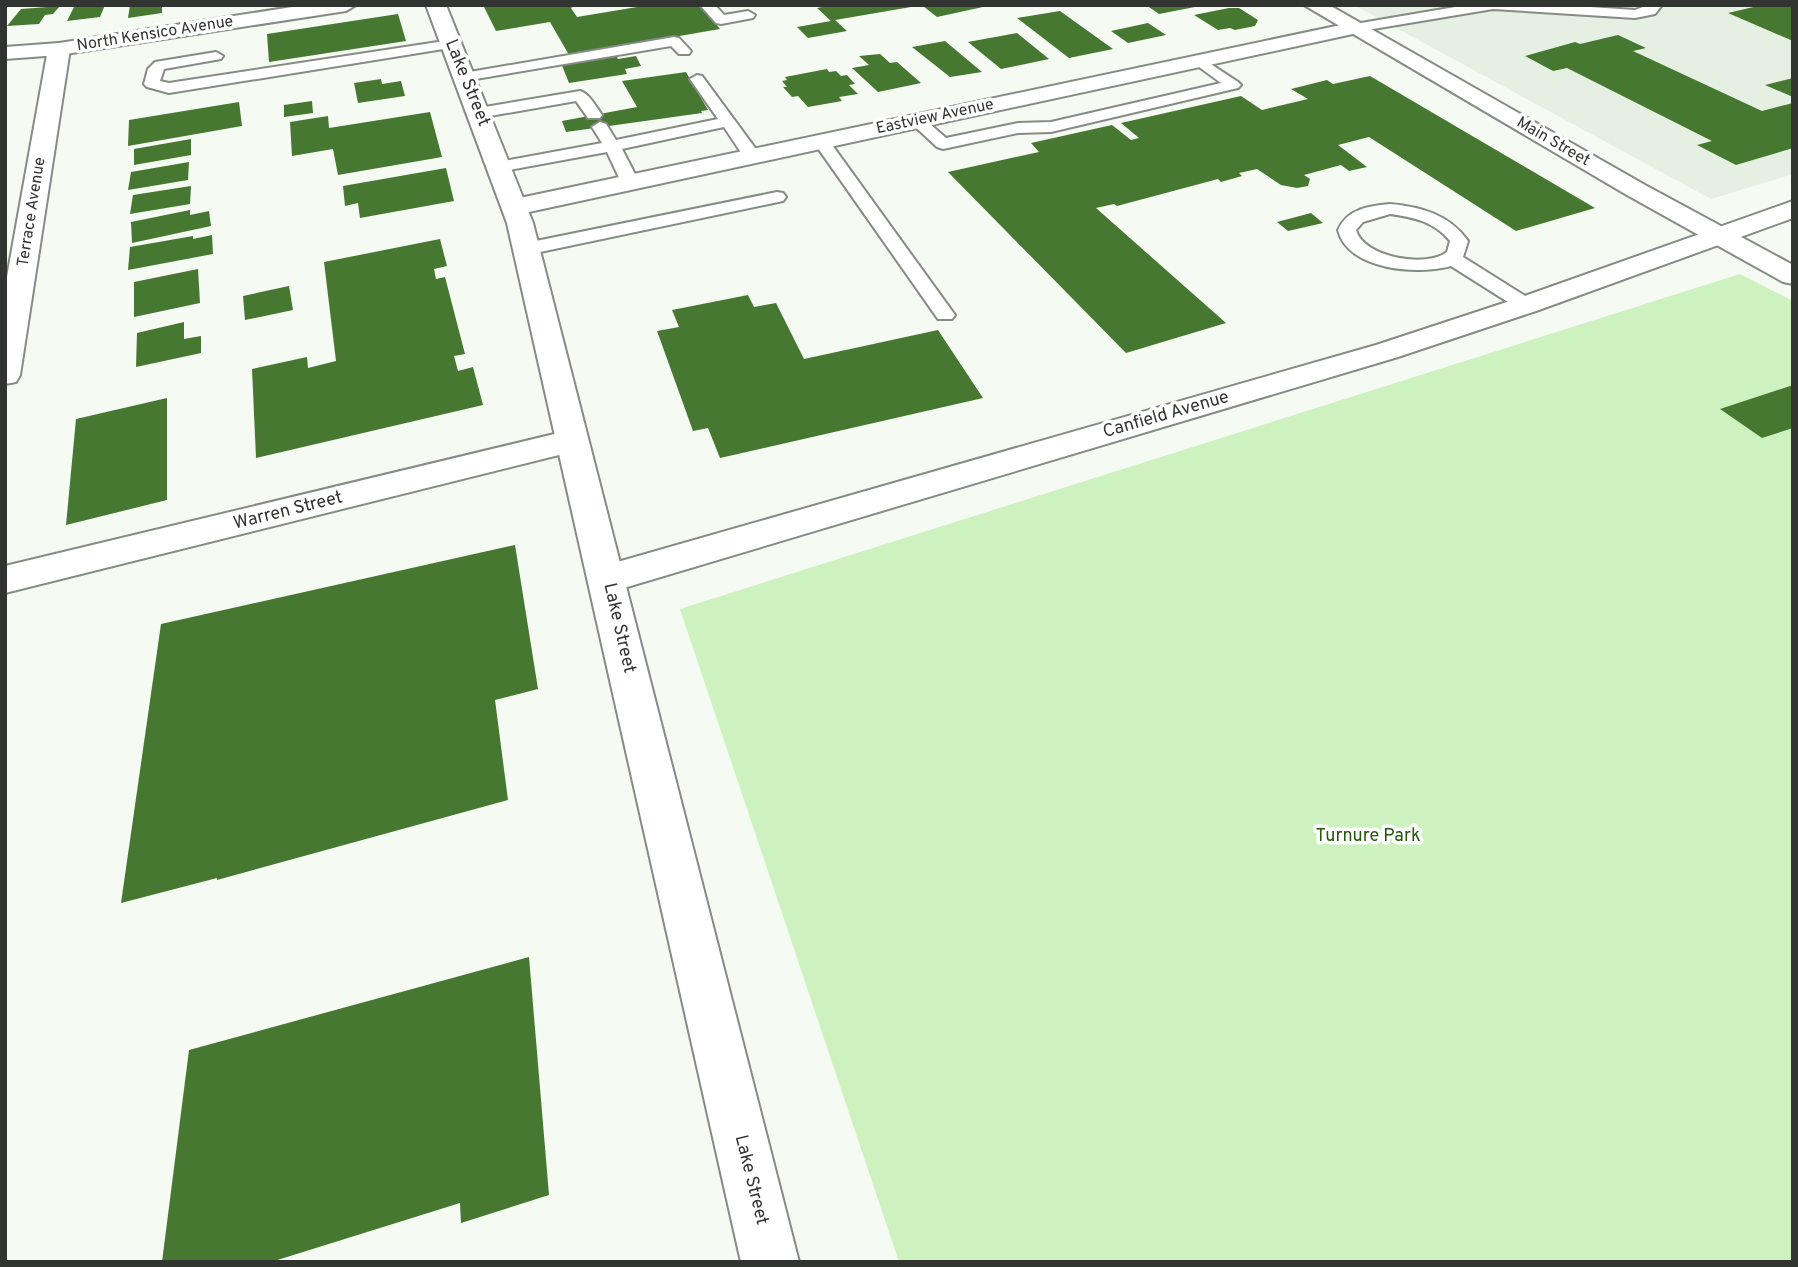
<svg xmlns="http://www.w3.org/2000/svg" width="1798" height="1267" font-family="Overpass,sans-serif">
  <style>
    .built { fill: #e5efe2 }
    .green { fill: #cdf2c0 }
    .building { fill: #467831 }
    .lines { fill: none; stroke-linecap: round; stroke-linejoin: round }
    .service-casing { stroke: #868b85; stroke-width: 4 }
    .minor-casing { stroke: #868b85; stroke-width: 4 }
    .tertiary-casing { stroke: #868b85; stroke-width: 4 }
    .secondary-casing { stroke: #868b85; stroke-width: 4 }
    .service { fill: #fff; fill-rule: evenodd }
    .minor { fill: #fff; fill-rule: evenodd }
    .tertiary { fill: #fff; fill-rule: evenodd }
    .secondary { fill: #fff; fill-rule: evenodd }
    .labels { text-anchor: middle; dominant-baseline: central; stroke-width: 7; stroke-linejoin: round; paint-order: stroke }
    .far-street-label { font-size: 16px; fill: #323432; stroke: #fff }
    .street-label { font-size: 18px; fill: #323432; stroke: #fff }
    .park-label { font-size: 18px; fill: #26580c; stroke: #fff }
  </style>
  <rect width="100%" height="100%" fill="#f5faf3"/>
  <polygon class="built" points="1354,5 1793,5 1793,174 1711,199"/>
  <polygon class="green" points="1740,274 1793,301 1793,1262 899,1262 680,609"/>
  <g class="building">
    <polygon points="75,5 105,5 100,17 67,21"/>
    <polygon points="130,5 162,5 162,13 128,18"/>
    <polygon points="483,5 576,5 571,8 577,17 649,5 701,5 720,29 569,55 550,22 496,31"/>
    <polygon points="833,5 847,7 911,7 835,20 847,31 808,38 797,27 831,21 817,8"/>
    <polygon points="992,5 937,17 923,6 927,5"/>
    <polygon points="1146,5 1200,5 1200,6 1159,14"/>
    <polygon points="1762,5 1793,5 1793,41 1728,13"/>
    <polygon points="60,6 53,14 45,15 39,24 7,26 21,9"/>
    <polygon points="1229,8 1239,8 1258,20 1255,26 1235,30 1230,28 1218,30 1194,15"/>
    <polygon points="1060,11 1113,49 1069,58 1017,18"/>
    <polygon points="398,14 406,41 269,62 267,34"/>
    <polygon points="1148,23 1166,35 1128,43 1111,31"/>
    <polygon points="1017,33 1049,59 1001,69 968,42"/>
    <polygon points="1618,35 1646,48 1633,51 1762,111 1793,103 1793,148 1736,165 1697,145 1712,141 1567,68 1553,71 1525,56 1575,42 1580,44"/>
    <polygon points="945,41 982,72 950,77 912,47"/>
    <polygon points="880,54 890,63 897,62 921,83 878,92 852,68 869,65 859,56"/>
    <polygon points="616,55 618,59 636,56 641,66 625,69 627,74 569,83 561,63"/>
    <polygon points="827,69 829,72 836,71 841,76 847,75 855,84 849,85 858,94 839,97 842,101 808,107 798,96 792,97 783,87 787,87 782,81 787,80 785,77"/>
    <polygon points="686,72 708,110 701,111 702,113 566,132 562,121 637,107 622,81"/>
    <polygon points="1370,76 1595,208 1516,231 1369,137 1338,145 1367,167 1349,171 1341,165 1304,175 1310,179 1308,186 1297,188 1281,185 1257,169 1239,173 1242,176 1221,182 1218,179 1117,206 1114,204 1096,208 1226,323 1126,353 948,172 1039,152 1031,143 1112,125 1131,140 1139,138 1121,123 1241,96 1262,110 1308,99 1291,89 1327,80 1333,84"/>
    <polygon points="1793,78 1793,97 1765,85"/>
    <polygon points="381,79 382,84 401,81 405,96 358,103 354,83"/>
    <polygon points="312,101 313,113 284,117 284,105"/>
    <polygon points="239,102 242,126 128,146 129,120"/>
    <polygon points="430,112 442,157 338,175 333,149 292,156 290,122 328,116 329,128"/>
    <polygon points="191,139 191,155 134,165 134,149"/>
    <polygon points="189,162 188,180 128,190 131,172"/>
    <polygon points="446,168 454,201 360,218 358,203 345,206 343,186"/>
    <polygon points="191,186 190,204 130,214 133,195"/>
    <polygon points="190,210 190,215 209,211 211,226 132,243 131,222"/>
    <polygon points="1311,213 1323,223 1288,231 1277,222"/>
    <polygon points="212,235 213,254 128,270 130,247 193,236 193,239"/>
    <polygon points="440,239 447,266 434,269 436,279 445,277 465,354 454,356 458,371 473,367 483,405 256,458 252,369 307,357 308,368 336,361 324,262"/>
    <polygon points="198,269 200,303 134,317 134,282"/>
    <polygon points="289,286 293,310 245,320 243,296"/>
    <polygon points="748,295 754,307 776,303 804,359 938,330 983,398 720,458 708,428 693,431 657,331 679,327 672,310"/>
    <polygon points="184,322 184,339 201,336 201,353 136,367 137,333"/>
    <polygon points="1793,385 1793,428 1762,438 1720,409"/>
    <polygon points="167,398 167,500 66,525 76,419"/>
    <polygon points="515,545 538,689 495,700 508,800 217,880 217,878 121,903 161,624"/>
    <polygon points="529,957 549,1195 461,1223 460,1203 271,1262 162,1262 189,1050"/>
  </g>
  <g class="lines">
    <defs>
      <g id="service">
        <polygon points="700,5 715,5 724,15 748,11 755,15 753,18 721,24 716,23"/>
        <polygon points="1467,5 1561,5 1635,10 1648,5 1662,5 1655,14 1635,18 1493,9 1355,32 1348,28 1355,24"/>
        <polygon points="674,37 679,38 691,51 689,54 679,54 671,46 464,81 457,77 464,73"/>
        <polygon points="451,40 458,44 456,47 169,93 147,87 144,84 148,69 155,62 216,52 223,56 221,59 164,69 160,81 169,83"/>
        <polygon points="1200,57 1238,82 1241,85 1238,88 1051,132 1018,133 943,149 937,147 909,121 911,118 923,118 946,138 1018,123 1051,122 1221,83 1195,64 1193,61"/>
        <polygon points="697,75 702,76 758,152 760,156 758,160 746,160 724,127 622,149 639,182 630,187 621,182 607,152 499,172 491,167 499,162 602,143 592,127 600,122 606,124 616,140 718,119 690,79"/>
        <path d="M580,91C590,94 596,107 602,115L600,118H588L576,101L479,118L471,113L479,108Z"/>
        <polygon points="821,136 827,138 952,311 955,315 952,319 938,319 813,141"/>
        <polygon points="777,192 783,193 786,197 783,201 526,255 517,249 526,243"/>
        <path d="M1390,204C1421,207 1449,214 1468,241L1463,257L1533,301L1536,305L1533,309H1519L1451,266C1419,275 1348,271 1338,230C1347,209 1369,206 1390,204ZM1390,214C1413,217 1435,222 1450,241L1447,252C1427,268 1364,258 1356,230L1363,222Z"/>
      </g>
      <g id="minor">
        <polygon points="1355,22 1362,24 1365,28 1362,32 515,215 506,212 502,207 506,202 515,199"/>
        <polygon points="59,43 66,45 70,49 20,375 16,382 5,384 5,288 48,49 52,45"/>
        <polygon points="1793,201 1793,218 1536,311 1398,357 607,593 594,589 589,579 594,569 607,565 1376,345 1516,299"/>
        <polygon points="571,430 583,433 587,441 583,449 5,593 5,566"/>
      </g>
      <g id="tertiary">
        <polygon points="305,5 356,5 346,11 59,55 5,59 5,47 59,43"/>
        <polygon points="1304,5 1329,5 1645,185 1793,265 1793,284 1783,282 1627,195"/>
      </g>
      <polygon id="secondary" points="426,5 446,5 533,223 799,1262 741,1262 507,223"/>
    </defs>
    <use href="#service" class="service-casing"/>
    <use href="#minor" class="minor-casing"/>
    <use href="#tertiary" class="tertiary-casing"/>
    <use href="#secondary" class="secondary-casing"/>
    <use href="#service" class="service"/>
    <use href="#minor" class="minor"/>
    <use href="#tertiary" class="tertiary"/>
    <use href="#secondary" class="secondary"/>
  </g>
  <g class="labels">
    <g class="far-street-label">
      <text transform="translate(155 34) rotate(-9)">North Kensico Avenue</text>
      <text transform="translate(935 117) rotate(-12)">Eastview Avenue</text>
      <text transform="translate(1553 142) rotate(30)">Main Street</text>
      <text transform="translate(32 212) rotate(-81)">Terrace Avenue</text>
    </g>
    <g class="street-label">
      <text transform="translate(467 83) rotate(68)">Lake Street</text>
      <text transform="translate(1166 415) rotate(-16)">Canfield Avenue</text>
      <text transform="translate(288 511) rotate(-14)">Warren Street</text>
      <text transform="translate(619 628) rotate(77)">Lake Street</text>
      <text transform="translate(751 1180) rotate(76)">Lake Street</text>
    </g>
    <g class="park-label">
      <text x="1368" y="836">Turnure Park</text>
    </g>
  </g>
  <rect width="1798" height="1267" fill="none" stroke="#323432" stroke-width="14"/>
</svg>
